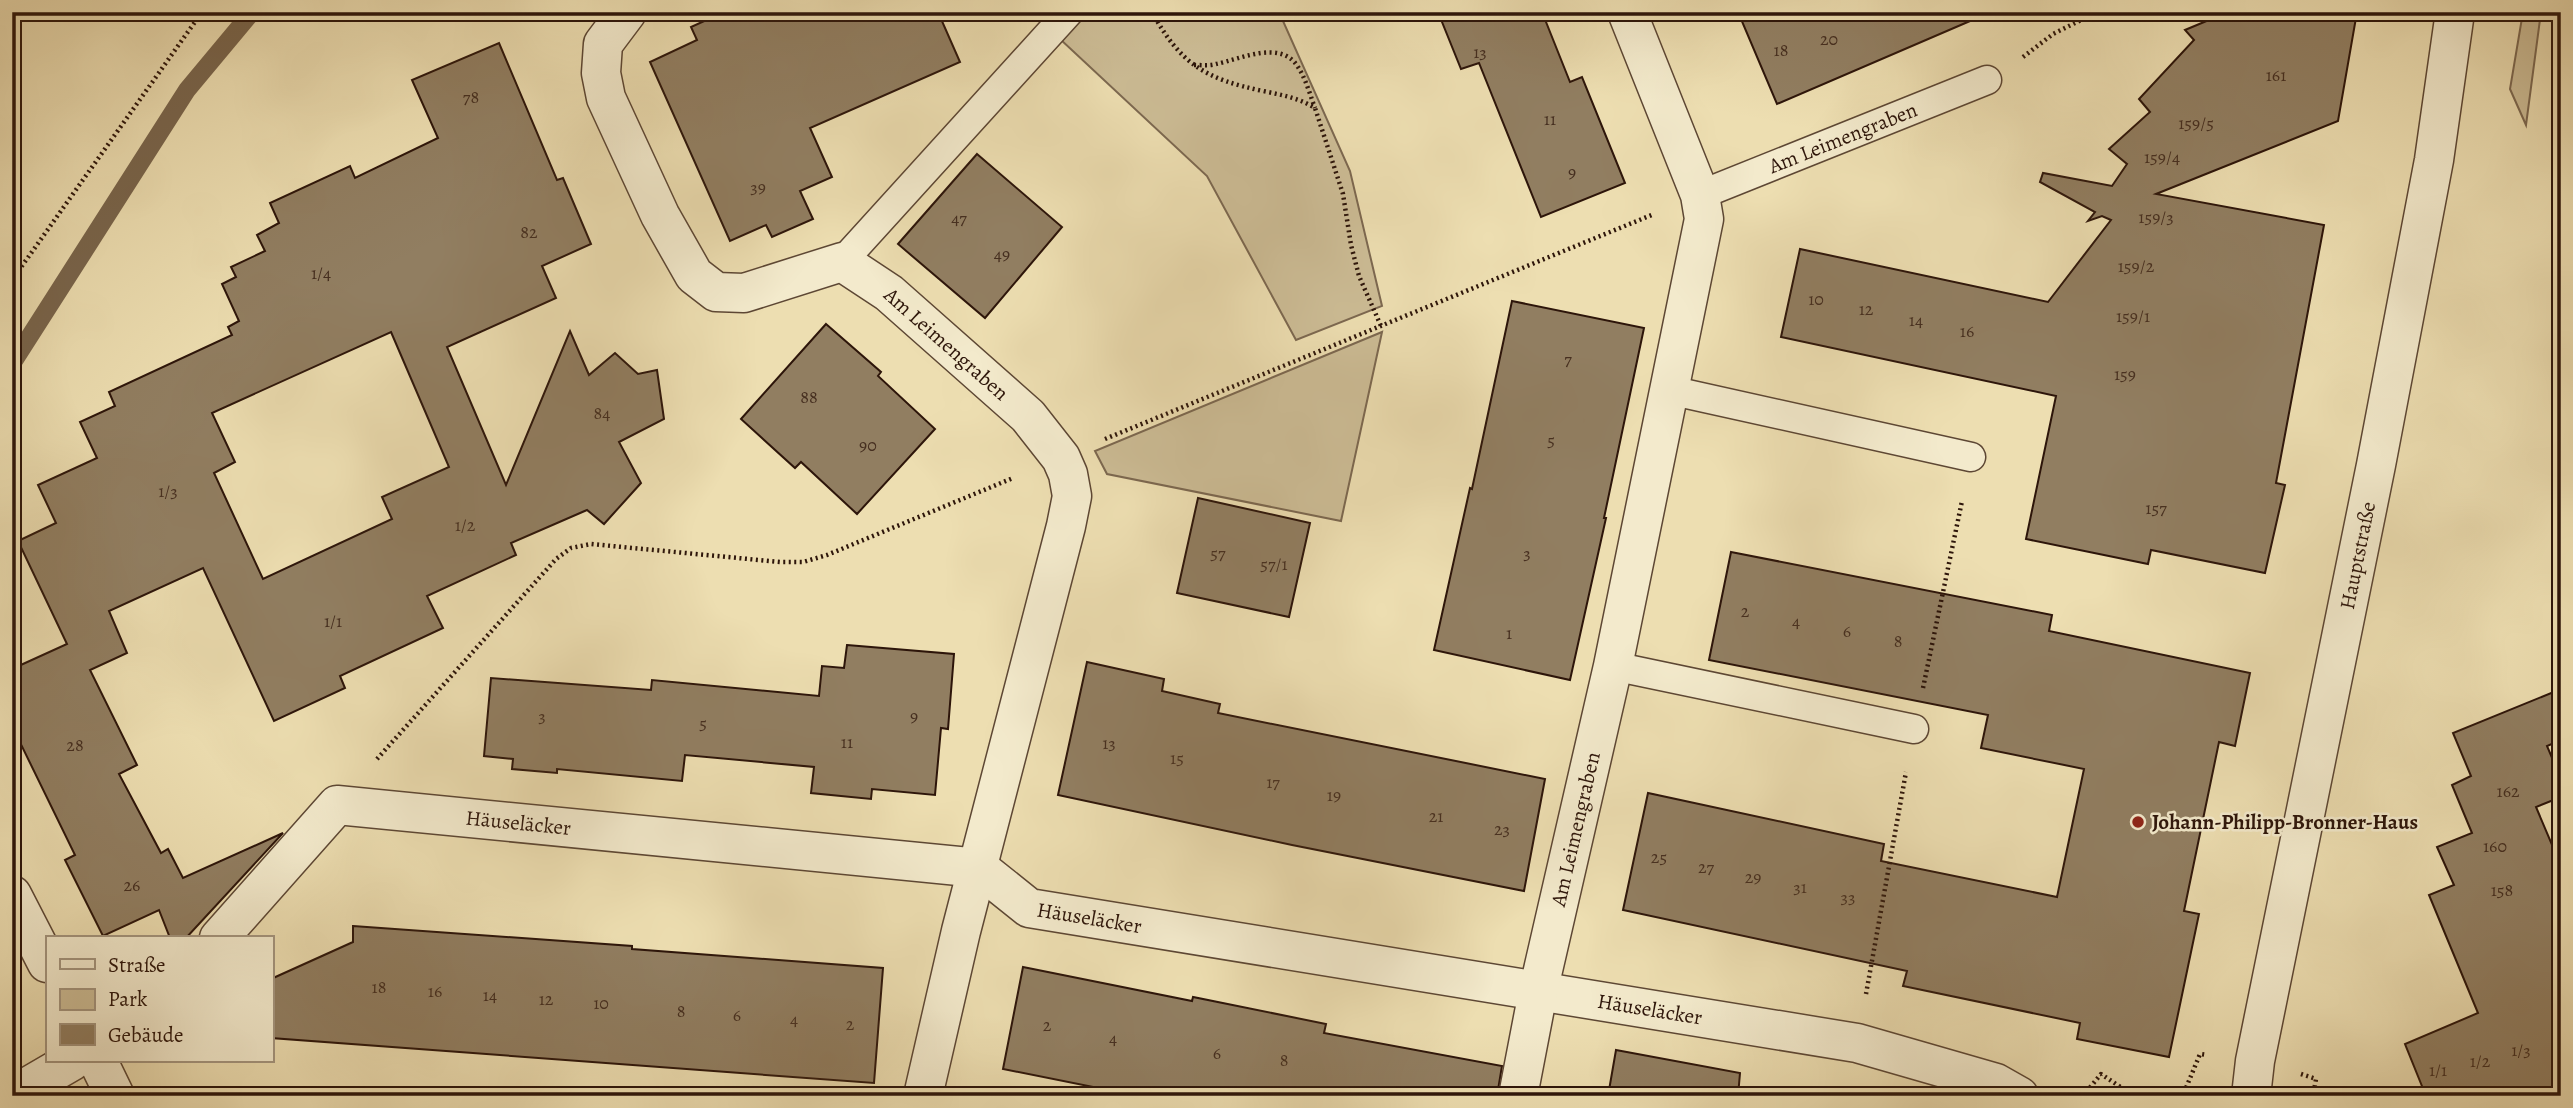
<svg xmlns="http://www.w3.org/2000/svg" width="2573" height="1108" font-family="Alegreya,serif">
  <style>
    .green { fill: #ccbc95; stroke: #7c6850; stroke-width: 2 }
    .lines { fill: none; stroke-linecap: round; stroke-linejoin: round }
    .stream { stroke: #79654c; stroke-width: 18 }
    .building { fill: #917e61; stroke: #2d150a; stroke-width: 2; fill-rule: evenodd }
    .service-casing { stroke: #5d4734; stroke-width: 31 }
    .minor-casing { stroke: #5d4734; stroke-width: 41 }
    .tertiary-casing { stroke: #5d4734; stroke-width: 41 }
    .path { stroke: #2d150a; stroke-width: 4.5; stroke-dasharray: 2 3.5; stroke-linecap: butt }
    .service { stroke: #f3eacc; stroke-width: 28 }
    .minor { stroke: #f3eacc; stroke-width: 38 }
    .tertiary { stroke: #f3eacc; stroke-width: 38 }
    .poi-dot { fill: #8f2418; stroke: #f3eacc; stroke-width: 2.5 }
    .labels { text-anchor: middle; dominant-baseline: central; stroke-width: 5; stroke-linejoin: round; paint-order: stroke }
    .number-label { font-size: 18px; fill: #462f20 }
    .street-label { font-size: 21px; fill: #2d150a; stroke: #f3eacc }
    .poi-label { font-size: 21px; font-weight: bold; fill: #2d150a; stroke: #f3eacc; text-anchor: start }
  </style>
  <rect width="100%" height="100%" fill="#eddeb1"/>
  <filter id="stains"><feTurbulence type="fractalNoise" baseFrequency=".00286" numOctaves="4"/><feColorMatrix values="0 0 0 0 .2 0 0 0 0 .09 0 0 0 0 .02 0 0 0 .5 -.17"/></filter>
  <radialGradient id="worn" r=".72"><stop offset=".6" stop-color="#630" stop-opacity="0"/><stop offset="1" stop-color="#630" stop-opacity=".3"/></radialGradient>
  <g class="green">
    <polygon points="1087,12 1279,12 1350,171 1382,306 1296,340 1207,176 1060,39"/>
    <polygon points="2523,12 2541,12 2526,125 2510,89"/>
    <polygon points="1382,332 1341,521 1107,474 1095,451"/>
  </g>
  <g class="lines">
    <polyline class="stream" points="12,364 187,90 252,12"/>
  </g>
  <g class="building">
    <polygon points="724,12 938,12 960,62 810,128 832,177 800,191 813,219 772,237 766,225 730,241 650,62 697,40 691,27"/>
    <polygon points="1438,12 1542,12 1570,82 1582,77 1625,183 1541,217 1479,63 1461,69"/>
    <polygon points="1738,12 1991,12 1777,104"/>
    <polygon points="2228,12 2357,12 2338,121 2156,194 2324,225 2276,483 2285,485 2265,573 2151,550 2148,564 2026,539 2056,396 1781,337 1800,249 2048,302 2111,220 2102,216 2088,221 2095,212 2040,182 2043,173 2112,186 2127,164 2109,149 2150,112 2139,99 2194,40 2185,30"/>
    <path d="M499,43L557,180L563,178L591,244L542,266L556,298L447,347L506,485L570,331L589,375L615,353L638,374L657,370L664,419L619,442L641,483L604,524L587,510L511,543L516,555L427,596L443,628L340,676L345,688L274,721L203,568L109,611L127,653L90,670L137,765L119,774L161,853L168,849L183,878L283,833L186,938H170L159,910L103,936L65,860L75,855L12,726V669L67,644L18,541L56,523L38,485L97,458L80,422L115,406L109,392L232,335L228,327L239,321L222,284L236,277L231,267L265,251L257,235L279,223L270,203L350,166L355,178L438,138L412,80ZM391,332L449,467L382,497L392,519L263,579L214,473L235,462L212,413Z"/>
    <polygon points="977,154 1062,227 985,318 898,244"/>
    <polygon points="1512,301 1644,328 1604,518 1606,518 1570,680 1434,650 1470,488 1472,489"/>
    <polygon points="826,324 881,372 878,376 935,429 857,514 801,462 795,468 741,419"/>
    <polygon points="1198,498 1310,523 1289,617 1177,593"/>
    <polygon points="1731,552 2052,615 2049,631 2250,673 2235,746 2219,742 2184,911 2199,914 2169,1057 2077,1039 2080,1023 1903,986 1907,971 1623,910 1648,793 1884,844 1881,861 2057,897 2084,769 1981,748 1988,715 1709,660"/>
    <polygon points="847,645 954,654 948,729 941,728 935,795 872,789 871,799 811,793 814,767 685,755 682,781 557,769 557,773 512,769 513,759 484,756 491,678 651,690 652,680 819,696 822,666 844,668"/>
    <polygon points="1087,662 1164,679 1162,691 1220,704 1218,713 1545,779 1524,891 1292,845 1058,795"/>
    <polygon points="2561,689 2561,740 2547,746 2561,779 2561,797 2536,807 2561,866 2561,1096 2426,1096 2405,1044 2478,1013 2429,895 2454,885 2437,847 2472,833 2452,785 2471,776 2453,733"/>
    <polygon points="353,926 632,946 632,949 883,968 874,1083 271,1038 271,979 353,942"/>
    <polygon points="1023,967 1192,1001 1193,997 1326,1024 1324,1033 1502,1066 1497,1096 1138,1096 1003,1069"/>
    <polygon points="1616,1050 1740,1073 1738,1096 1608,1096"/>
  </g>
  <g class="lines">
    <defs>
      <g id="service">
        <path id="s1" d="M1700,195L1987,80"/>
        <polyline points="842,262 1069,12"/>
        <polyline points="1669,390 1971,457"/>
        <polyline points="1613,666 1914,729"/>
      </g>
      <g id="minor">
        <path id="s2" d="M627,12L603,44L601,73L606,98L660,215L694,275L716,292L744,293L842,262L889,293L1028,416L1061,458L1068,474L1072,496L1066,526L961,931L923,1096"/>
        <polyline points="12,895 47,963"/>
        <path id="s3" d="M219,938L337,805L979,868L1029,908L1857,1043L1996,1083L2019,1096"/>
        <polyline points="98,1061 115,1096"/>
        <polyline points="12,1096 72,1061"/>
        <path id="s4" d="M1518,1096L1538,992L1613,666L1704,219L1700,195L1627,12"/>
      </g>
      <g id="tertiary">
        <path id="s5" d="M2251,1096L2255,1061L2376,465L2434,160L2455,12"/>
      </g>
    </defs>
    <use href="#service" class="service-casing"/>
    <use href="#minor" class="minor-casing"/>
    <use href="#tertiary" class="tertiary-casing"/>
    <g class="path">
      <path d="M1152,12C1181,65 1206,79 1263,91C1282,95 1299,98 1315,108L1343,194L1351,245L1359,276L1381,326"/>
      <polyline points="2023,57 2053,34 2097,12"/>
      <path d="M1194,65C1202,65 1209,66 1216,64C1241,59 1281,39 1298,67C1306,79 1310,95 1315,108"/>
      <polyline points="12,280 202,12"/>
      <polyline points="1105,439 1654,214"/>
      <polyline points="1923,688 1962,501"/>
      <polyline points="377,759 556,559 571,548 591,544 780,562 803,562 827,555 1013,478"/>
      <polyline points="1866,994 1906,772"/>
      <polyline points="2301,1074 2316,1079 2313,1096"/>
      <polyline points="2083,1096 2101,1074 2122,1088 2154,1096"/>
      <polyline points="2166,1096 2186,1088 2200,1054 2207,1055"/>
    </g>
    <use href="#service" class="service"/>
    <use href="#minor" class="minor"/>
    <use href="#tertiary" class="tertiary"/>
  </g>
  <circle class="poi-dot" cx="2138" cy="822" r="7"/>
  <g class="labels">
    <g class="number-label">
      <text x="1829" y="39">20</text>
      <text x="1781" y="50">18</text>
      <text x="1480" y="52">13</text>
      <text x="2276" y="75">161</text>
      <text x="471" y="97">78</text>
      <text x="1550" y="119">11</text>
      <text x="2196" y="123">159/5</text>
      <text x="2162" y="157">159/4</text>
      <text x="1572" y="172">9</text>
      <text x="758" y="187">39</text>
      <text x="2156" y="217">159/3</text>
      <text x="959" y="218">47</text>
      <text x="529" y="232">82</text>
      <text x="1002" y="254">49</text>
      <text x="2136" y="266">159/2</text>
      <text x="321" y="273">1/4</text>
      <text x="1816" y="299">10</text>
      <text x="1866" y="309">12</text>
      <text x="2133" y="316">159/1</text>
      <text x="1916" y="320">14</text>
      <text x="1967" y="331">16</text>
      <text x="1568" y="359">7</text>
      <text x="2125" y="374">159</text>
      <text x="809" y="397">88</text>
      <text x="602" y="413">84</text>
      <text x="1551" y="440">5</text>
      <text x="868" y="445">90</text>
      <text x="168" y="491">1/3</text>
      <text x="2156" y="508">157</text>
      <text x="465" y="525">1/2</text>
      <text x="1218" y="553">57</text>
      <text x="1527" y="553">3</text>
      <text x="1274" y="564">57/1</text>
      <text x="1745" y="611">2</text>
      <text x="333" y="621">1/1</text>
      <text x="1796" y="621">4</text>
      <text x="1847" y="631">6</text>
      <text x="1509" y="633">1</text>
      <text x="1898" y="641">8</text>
      <text x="542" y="716">3</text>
      <text x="914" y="716">9</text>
      <text x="703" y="723">5</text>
      <text x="847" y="742">11</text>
      <text x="1109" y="743">13</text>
      <text x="75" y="745">28</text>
      <text x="1177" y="758">15</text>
      <text x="1273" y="782">17</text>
      <text x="2508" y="791">162</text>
      <text x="1334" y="795">19</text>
      <text x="1436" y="816">21</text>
      <text x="1502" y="829">23</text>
      <text x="2495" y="846">160</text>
      <text x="1659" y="857">25</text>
      <text x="1706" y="867">27</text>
      <text x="1753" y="877">29</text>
      <text x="132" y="885">26</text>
      <text x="1800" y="887">31</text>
      <text x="2502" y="890">158</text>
      <text x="1848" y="897">33</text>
      <text x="379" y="987">18</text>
      <text x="435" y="991">16</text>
      <text x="490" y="995">14</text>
      <text x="546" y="999">12</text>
      <text x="601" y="1003">10</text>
      <text x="681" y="1011">8</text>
      <text x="737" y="1015">6</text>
      <text x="794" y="1019">4</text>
      <text x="850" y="1024">2</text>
      <text x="1047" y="1025">2</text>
      <text x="1113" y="1038">4</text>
      <text x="2521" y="1050">1/3</text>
      <text x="1217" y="1053">6</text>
      <text x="1284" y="1060">8</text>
      <text x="2480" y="1061">1/2</text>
      <text x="2438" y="1070">1/1</text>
    </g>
    <g class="street-label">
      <text stroke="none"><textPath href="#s1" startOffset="154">Am Leimengraben</textPath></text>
      <text stroke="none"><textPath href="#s2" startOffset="584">Am Leimengraben</textPath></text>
      <text stroke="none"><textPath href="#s5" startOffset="551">Hauptstraße</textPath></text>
      <text stroke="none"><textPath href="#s3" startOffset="360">Häuseläcker</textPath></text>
      <text stroke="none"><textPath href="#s4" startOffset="273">Am Leimengraben</textPath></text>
      <text stroke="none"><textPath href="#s3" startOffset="948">Häuseläcker</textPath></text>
      <text stroke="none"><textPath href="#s3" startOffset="1516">Häuseläcker</textPath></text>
    </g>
    <g class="poi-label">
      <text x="2152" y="822">Johann-Philipp-Bronner-Haus</text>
    </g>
  </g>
  <rect width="2573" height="1108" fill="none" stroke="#eddeb1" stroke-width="42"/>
  <rect x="14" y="14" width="2545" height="1080" fill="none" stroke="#2d150a" stroke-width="3.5"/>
  <rect x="21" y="21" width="2531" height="1066" fill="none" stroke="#2d150a" stroke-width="2"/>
  <rect x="46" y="936" width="228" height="126" fill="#f3eacc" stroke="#a4957e" stroke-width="2"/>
  <rect x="60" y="959" width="35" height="10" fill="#f3eacc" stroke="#a4957e" stroke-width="2"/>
  <text x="108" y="972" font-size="21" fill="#2d150a">Straße</text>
  <rect x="60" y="989" width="35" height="21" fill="#ccbc95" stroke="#a4957e" stroke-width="2"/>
  <text x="108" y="1006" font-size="21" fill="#2d150a">Park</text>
  <rect x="60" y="1024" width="35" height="21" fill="#917e61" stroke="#a4957e" stroke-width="2"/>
  <text x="108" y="1042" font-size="21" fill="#2d150a">Gebäude</text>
  <rect width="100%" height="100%" filter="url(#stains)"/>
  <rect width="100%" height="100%" fill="url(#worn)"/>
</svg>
